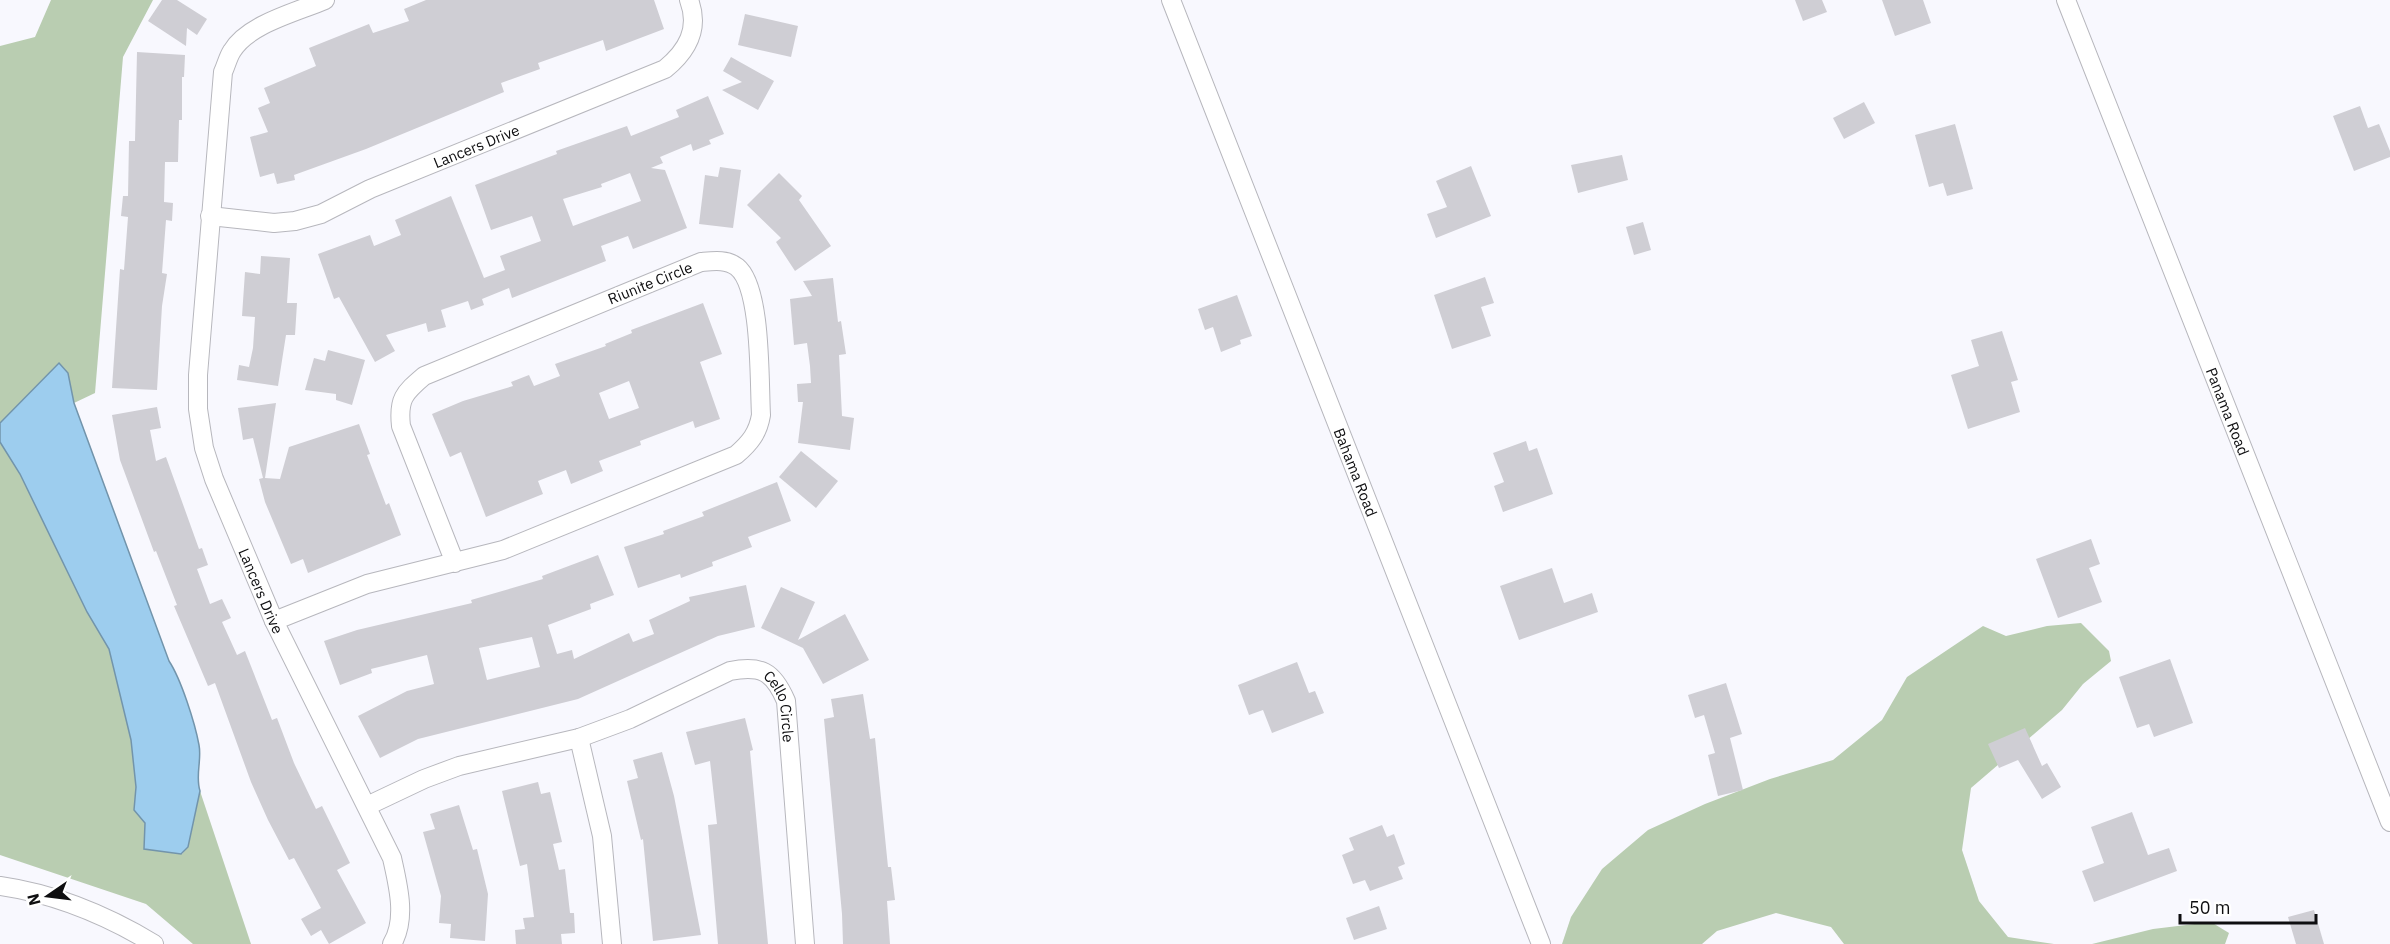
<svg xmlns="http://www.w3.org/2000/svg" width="2390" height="944" font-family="'IBM Plex Sans',sans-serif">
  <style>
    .green { fill: #b9cdb1 }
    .water { fill: #9dcdee; stroke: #7294ab; stroke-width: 1.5 }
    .building { fill: #cfced4; fill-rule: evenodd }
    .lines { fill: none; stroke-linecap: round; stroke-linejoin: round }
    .minor-casing { stroke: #b7b7bd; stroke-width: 20 }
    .minor { stroke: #fff; stroke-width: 18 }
    .labels { text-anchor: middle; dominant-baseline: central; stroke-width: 6; stroke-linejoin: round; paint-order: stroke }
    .street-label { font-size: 15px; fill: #0e0e10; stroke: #fff }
  </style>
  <rect width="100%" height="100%" fill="#f8f8fe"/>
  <g class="green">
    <polygon points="51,0 153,0 123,57 95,393 74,403 68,373 59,363 0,423 0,46 35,37"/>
    <polygon points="0,442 20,474 87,612 109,649 131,740 136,787 134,810 145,823 144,849 182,854 188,847 200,791 251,944 193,944 146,904 0,855"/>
    <polygon points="2081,623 2109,651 2111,661 2083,684 2062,710 1971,788 1962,850 1979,901 2008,937 2054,944 1844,944 1831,927 1776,913 1717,931 1702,944 1562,944 1571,917 1602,869 1648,830 1705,804 1770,779 1833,760 1882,720 1907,677 1983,626 2006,636 2047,626"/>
    <polygon points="2211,922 2229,933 2225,944 2092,944 2153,929"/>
  </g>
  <path class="water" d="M59,363L68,373L74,403L169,661C181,679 195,723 199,745C202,760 195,776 200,791L188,847L181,854L144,849L145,823L134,810L136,787L131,740L109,649L87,612L20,474L0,442V423Z"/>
  <g class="building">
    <polygon points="162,0 177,0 207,19 197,35 187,28 186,46 148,21"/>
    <polygon points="426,0 654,0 664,29 606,51 603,40 538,63 540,69 501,83 504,92 366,149 294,175 295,180 277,184 274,173 260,177 250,137 268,132 258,108 270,103 264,88 316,66 309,48 369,24 373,33 409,21 404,9"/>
    <polygon points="1795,0 1822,0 1827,12 1803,21"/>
    <polygon points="1882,0 1923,0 1931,23 1895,36"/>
    <polygon points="745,14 798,26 791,57 738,45"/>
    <polygon points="137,52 185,55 184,77 182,77 182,120 179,120 178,162 165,162 164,202 173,203 172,221 166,220 162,273 167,274 162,306 157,390 112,388 120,269 124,270 128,217 121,216 123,196 128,196 129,141 135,141"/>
    <polygon points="731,57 774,81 758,110 722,90 742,82 723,71"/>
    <path d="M708,96L724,134L709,140L711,144L693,151L691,144L660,157L663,163L651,168L665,170L687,228L633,249L628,236L601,246L606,261L512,298L509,288L482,299L484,305L471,310L468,301L441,310L446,327L428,332L426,323L386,335L395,351L375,362L339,297L334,299L318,254L370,235L374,246L401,235L395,220L451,196L484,278L505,270L500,256L541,241L532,216L491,230L475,185L557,154L556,151L627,126L631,136L679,117L676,110ZM630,173L641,201L573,226L563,199L602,187L601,184Z"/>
    <polygon points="1864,102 1875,123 1844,139 1833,118"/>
    <polygon points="2360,106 2368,128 2379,124 2390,151 2390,157 2354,171 2333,116"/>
    <polygon points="1955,124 1973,189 1947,196 1943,183 1929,187 1915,135"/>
    <polygon points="1622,155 1628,180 1578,193 1571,165"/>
    <polygon points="1471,166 1491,216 1436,238 1427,214 1447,207 1436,181"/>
    <polygon points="720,167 741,170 733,228 699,224 705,175 718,177"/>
    <polygon points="779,173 802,196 799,200 831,246 795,271 776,242 781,238 747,205"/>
    <polygon points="1643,222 1651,250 1634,255 1626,227"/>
    <polygon points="261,256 290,258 287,303 297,303 295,335 286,335 278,386 237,380 239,365 249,367 253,348 255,317 242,316 245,272 260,274"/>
    <polygon points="1485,277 1494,303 1481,307 1491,336 1452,349 1434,295"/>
    <polygon points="833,278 838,322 841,321 846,354 839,355 842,416 854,418 850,450 798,443 803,402 798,402 797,384 811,383 810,366 807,343 794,345 790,299 812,296 803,281"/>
    <polygon points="1237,295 1252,336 1240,340 1241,344 1221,352 1213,327 1205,330 1198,309"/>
    <path d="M703,303L722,354L700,362L720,419L695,428L693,421L640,441L641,445L599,461L603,471L571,484L566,470L538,481L543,494L486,517L461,452L450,457L432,414L463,401L513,386L511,382L529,375L534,386L560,376L555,364L606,346L605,344L632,333L631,330ZM629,381L639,408L609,419L599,393Z"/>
    <polygon points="2002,331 2018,380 2011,382 2020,412 1968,429 1951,375 1979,366 1971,340"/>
    <polygon points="328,350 365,360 352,405 336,400 336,394 305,390 314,358 325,361"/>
    <polygon points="276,403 265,478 280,479 289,447 359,424 370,454 367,455 386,505 389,503 401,535 308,573 303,559 291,564 265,502 259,479 263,478 253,438 243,440 238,408"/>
    <polygon points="157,407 161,428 150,430 156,461 166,457 199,549 202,548 208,565 197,569 210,604 222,599 231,618 222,622 237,655 245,651 272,720 277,718 294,763 316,809 322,806 350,863 337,870 366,923 329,944 321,930 311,936 301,919 321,908 294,858 289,860 268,820 251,782 215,683 208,686 174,606 177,605 156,551 154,552 120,460 112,415"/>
    <polygon points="1526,441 1529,451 1537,448 1553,494 1503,512 1494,486 1504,482 1493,453"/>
    <polygon points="801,451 838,481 816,508 779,477"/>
    <polygon points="777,482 791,521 748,537 752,547 712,562 713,566 681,578 680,574 638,588 624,547 664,534 663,531 704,516 702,512"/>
    <polygon points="2091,539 2100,564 2089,568 2102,602 2058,618 2036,559"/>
    <path d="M598,555L614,595L590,604L591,609L548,625L557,654L572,650L574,659L629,633L633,642L654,634L649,620L690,601L689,597L746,585L755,627L718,636L578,699L418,739L380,758L358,716L407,691L434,684L427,655L371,669L372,673L340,685L324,641L357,630L472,603L471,600L543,579L542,576ZM532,637L540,667L487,680L479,648Z"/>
    <polygon points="1552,568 1564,603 1592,593 1598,612 1519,640 1500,586"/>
    <polygon points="781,587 815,602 798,640 845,614 869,660 823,684 803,648 761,628"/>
    <polygon points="2170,659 2193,723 2154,737 2149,724 2137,728 2119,677"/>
    <polygon points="1297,662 1309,693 1315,691 1324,713 1272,733 1263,710 1249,715 1238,685"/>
    <polygon points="1726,683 1742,734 1730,738 1743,790 1718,796 1708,755 1715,753 1704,715 1695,718 1688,695"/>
    <polygon points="863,694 870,739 875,738 888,867 891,867 895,900 887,901 890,944 843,944 842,914 824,719 834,717 831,699"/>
    <polygon points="745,718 753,750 750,751 768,944 718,944 708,825 717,824 710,761 695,765 686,732"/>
    <polygon points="2025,728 2042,766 2047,763 2061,787 2042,799 2018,760 1999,768 1988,744"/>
    <polygon points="662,752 674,796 701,935 653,941 643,839 641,840 627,781 638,778 633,760"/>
    <polygon points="538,782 541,794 550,792 562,842 553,844 559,870 565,869 570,913 574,913 575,933 561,934 562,944 516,944 515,930 525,929 523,918 534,917 527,864 520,866 502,791"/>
    <polygon points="459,805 473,850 477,849 488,894 485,941 450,938 451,924 439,923 441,896 423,832 435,829 430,814"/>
    <polygon points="2132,812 2148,855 2169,848 2177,871 2094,902 2082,871 2104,863 2091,827"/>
    <polygon points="1382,825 1387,837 1394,834 1405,864 1398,867 1403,879 1370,891 1365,880 1353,884 1342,855 1354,850 1349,838"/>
    <polygon points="1379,906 1387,929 1354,940 1346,918"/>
    <polygon points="2314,910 2324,944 2296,944 2288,917"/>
  </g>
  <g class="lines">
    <defs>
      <g id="minor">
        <path id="s1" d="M325,0C297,12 248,24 232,51C228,57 226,66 223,72L198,375V409L204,448L214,479L274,621L392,858C398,885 407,919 392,944"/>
        <path id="s2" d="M1171,0L1541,944"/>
        <path id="s3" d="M2066,0L2390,822"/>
        <path id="s4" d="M210,216L274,223L295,221L321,214L370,189L665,69C687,51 700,29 689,0"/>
        <path d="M274,621L367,584L503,550L736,455C750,443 758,433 761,415C759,381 762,287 737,267C727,259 713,261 701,262L424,376C404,393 398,399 401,426L455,563"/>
        <polyline points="579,738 602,836 612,944"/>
        <path id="s5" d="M367,806L424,779L459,766L579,738L630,719L730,671C761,665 773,671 786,701L805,944"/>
        <path d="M0,886C56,894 106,915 154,944"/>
      </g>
    </defs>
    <use href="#minor" class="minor-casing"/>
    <use href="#minor" class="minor"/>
  </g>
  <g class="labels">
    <g class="street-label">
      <text stroke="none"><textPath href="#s4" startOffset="282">Lancers Drive</textPath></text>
      <text transform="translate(650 283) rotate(-22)">Riunite Circle</text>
      <text stroke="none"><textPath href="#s3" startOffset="442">Panama Road</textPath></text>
      <text stroke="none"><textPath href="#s2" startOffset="507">Bahama Road</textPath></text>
      <text stroke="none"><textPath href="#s1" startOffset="662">Lancers Drive</textPath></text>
      <text stroke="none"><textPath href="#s5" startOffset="464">Cello Circle</textPath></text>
    </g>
  </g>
  <g transform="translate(48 896) rotate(256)" stroke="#ffffff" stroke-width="4.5" paint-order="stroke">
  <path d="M0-4.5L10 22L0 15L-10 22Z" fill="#0e0e10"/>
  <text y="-9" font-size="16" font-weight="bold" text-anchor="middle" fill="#0e0e10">N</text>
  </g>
  <path d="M2180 914v9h136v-9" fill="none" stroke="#0e0e10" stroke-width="3"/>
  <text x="2189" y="914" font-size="18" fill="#0e0e10" stroke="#ffffff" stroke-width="4.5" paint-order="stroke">50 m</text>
</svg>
